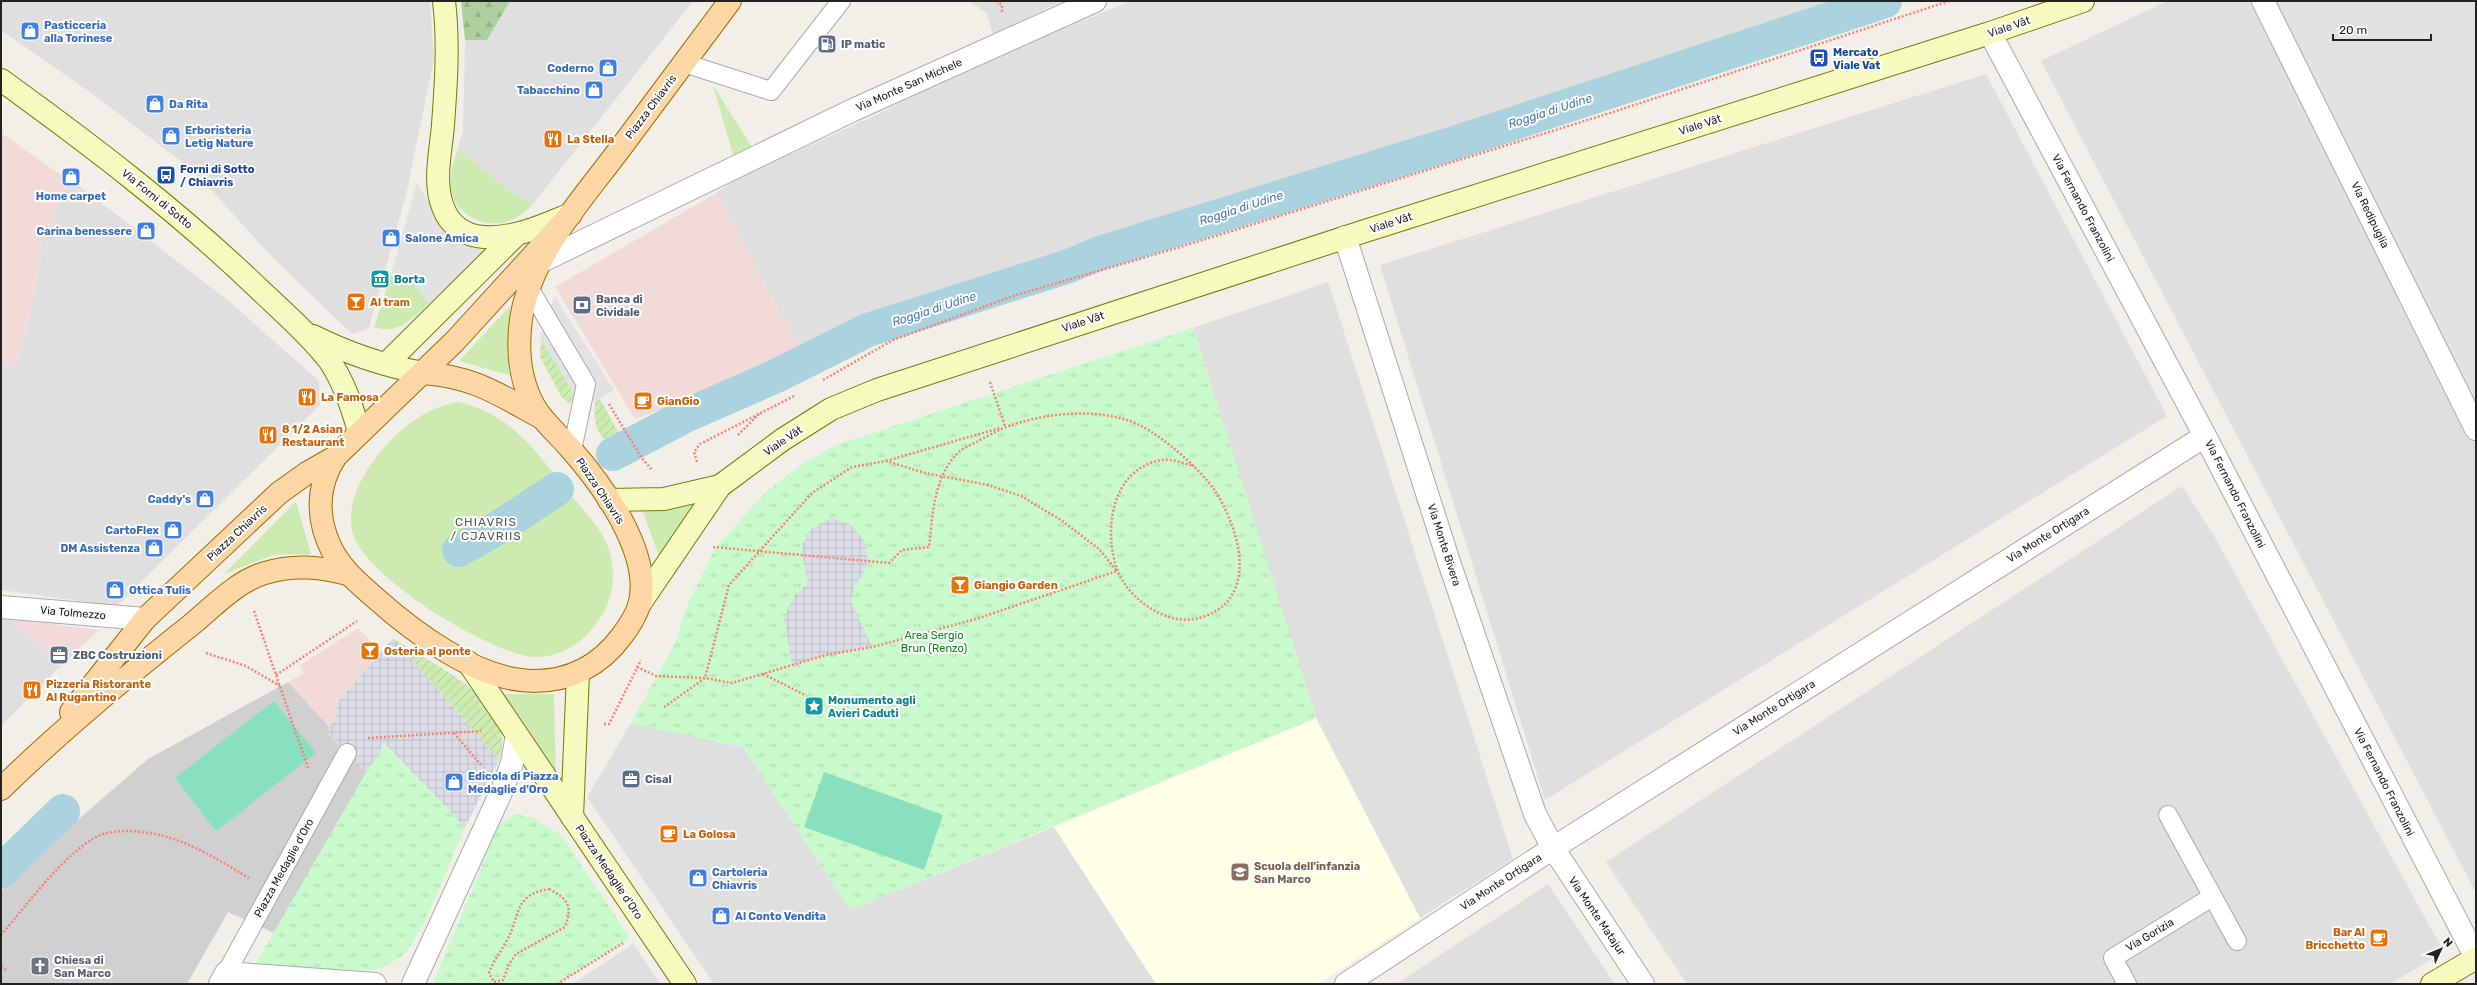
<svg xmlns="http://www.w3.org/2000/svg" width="2477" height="985" font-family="Rubik,sans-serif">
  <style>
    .residential { fill: #e0dfdf }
    .commercial { fill: #f2dad9 }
    .education { fill: #ffffe5 }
    .religious { fill: #d0d0d0 }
    .grass { fill: #cdebb0 }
    .forest { fill: url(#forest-firs) }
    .park { fill: url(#park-tufts) }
    .garden { fill: url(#garden-furrows) }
    .pitch { fill: #88e0be }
    .parking { fill: #e2e2e2 }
    .plaza { fill: url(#plaza-grid) }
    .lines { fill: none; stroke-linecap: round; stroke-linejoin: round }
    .canal { stroke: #aad3df; stroke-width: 34 }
    .lane-casing { stroke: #a9a9a9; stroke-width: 20 }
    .street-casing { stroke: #a9a9a9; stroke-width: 24 }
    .secondary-casing { stroke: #707d05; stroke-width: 24 }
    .primary-casing { stroke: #a06b00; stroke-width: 24 }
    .path { stroke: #fa8072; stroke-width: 2.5; stroke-dasharray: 2 2; stroke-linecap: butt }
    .lane { stroke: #fff; stroke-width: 18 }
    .street { stroke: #fff; stroke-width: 22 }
    .secondary { stroke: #f7fabf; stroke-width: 22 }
    .primary { stroke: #fcd6a4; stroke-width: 22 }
    .labels { text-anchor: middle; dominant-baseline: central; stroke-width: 4; stroke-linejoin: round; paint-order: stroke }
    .shop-label { font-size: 11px; font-weight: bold; fill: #366cbe; stroke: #fff; text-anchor: start }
    .street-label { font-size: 11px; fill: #222; stroke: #fff }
    .service-label { font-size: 11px; font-weight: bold; fill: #4e5e75; stroke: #fff; text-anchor: start }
    .transit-label { font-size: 11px; font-weight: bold; fill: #164399; stroke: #fff; text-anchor: start }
    .food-label { font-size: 11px; font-weight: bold; fill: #c56008; stroke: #fff; text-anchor: start }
    .culture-label { font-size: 11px; font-weight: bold; fill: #0d838f; stroke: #fff; text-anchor: start }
    .park-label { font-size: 11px; fill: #0c8416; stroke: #fff }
    .education-label { font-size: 11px; font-weight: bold; fill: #785e54; stroke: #fff; text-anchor: start }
    .worship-label { font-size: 11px; font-weight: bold; fill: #5b616d; stroke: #fff; text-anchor: start }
    .water-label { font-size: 12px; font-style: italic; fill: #4a7aab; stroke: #fff }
    .neighbourhood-label { font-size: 12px; letter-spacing: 1px; fill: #555; stroke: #fff }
  </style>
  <defs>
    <pattern id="forest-firs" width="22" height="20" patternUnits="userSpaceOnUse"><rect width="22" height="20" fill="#add19e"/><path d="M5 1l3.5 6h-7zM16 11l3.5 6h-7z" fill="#95b388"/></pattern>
    <pattern id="park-tufts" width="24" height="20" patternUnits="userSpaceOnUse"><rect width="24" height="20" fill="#c8facc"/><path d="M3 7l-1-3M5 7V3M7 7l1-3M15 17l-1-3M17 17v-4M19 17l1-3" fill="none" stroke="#acd6af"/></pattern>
    <pattern id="garden-furrows" width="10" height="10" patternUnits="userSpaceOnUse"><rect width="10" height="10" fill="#cdebb0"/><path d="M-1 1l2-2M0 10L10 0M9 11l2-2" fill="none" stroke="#b0c997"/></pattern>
    <pattern id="plaza-grid" width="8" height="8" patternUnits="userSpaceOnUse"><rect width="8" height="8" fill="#dddde8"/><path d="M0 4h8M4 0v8" fill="none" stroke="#bdbdc7"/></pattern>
  </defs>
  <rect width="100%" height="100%" fill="#f2efe9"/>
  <g class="residential">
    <polygon points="1,1 430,1 434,59 406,195 369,328 352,334 272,257 194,171 94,95 1,30"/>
    <polygon points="461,1 693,1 533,204 514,194 458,149 463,130 465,40"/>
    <polygon points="970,1 1062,1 993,35 987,14"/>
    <polygon points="1130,1 1844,1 869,315 800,351 716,193 740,177 880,113 966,69"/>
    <polygon points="2167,1 2250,1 2476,446 2476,893 2041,61"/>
    <polygon points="1986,74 2167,416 1545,800 1380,265"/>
    <polygon points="69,178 230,302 319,381 320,405 117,606 1,590 1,363 11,369 22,347 40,263 41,245"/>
    <polygon points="1328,282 1513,859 1420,918 1316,718 1193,328"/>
    <polygon points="2182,486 2214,536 2444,952 2390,984 1687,984 1606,862"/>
    <polygon points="1,616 8,616 60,667 1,726"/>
    <polygon points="631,723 743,747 850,910 1054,827 1156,984 714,984 587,797"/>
    <polygon points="1548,884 1615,984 1396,984"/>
    <polygon points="633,943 660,984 572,984 627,948"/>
  </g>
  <g class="commercial">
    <polygon points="1,133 68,180 41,245 40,263 22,346 11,369 1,363"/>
    <polygon points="716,193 800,351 751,377 635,419 555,287"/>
    <polygon points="8,616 49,624 99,630 60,667"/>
    <polygon points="358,628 381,651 336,704 337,715 330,728 288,682 304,673 299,666"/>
  </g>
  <polygon class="education" points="1316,718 1420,918 1318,984 1156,984 1054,827"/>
  <polygon class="religious" points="288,682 330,728 327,733 367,772 274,933 228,912 187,984 1,984 1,891 58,837 148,759"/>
  <g class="grass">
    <polygon points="713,85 753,149 734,158"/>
    <path d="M458,149L514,194L533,204C528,209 522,215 516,218C495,230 462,221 453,197C447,182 453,164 458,149Z"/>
    <path d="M391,275L412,280L428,304C412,319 398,335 374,327Z"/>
    <polygon points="510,306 509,375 459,361"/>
    <path d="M457,402C508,412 534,448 564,487C577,503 593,519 603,536C623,574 612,614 580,641C568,651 549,658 533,657C489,653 366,578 353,534C345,506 361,476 378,455C399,429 424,408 457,402Z"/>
    <polygon points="296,501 311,554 273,555 224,574"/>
    <polygon points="695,504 660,559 643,512"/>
    <polygon points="502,694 554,694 556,780"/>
  </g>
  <polygon class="forest" points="461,1 510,1 487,40 465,40"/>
  <g class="park">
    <polygon points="1193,328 1316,718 850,910 743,747 631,723 674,645 688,604 715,548 766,492 804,463 836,445"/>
    <path d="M383,743L465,827C452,856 423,937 402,956C392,964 381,968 369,971L255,965Z"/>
    <polygon points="515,814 534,818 561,835 630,938 557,984 433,984 499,824"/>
  </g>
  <g class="garden">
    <polygon points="541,339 574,394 570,405 561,396 540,357"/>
    <path d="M600,399L622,439L611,445C594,431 594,423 595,402Z"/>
    <path d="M393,638C432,666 520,699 499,760Z"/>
  </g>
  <g class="pitch">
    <polygon points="274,701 316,753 216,831 175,778"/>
    <polygon points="824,772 943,815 924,870 804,827"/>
  </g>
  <g class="parking">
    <polygon points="2250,1 2476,1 2476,446"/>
    <polygon points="417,182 441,224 452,235 463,243 489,248 428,304 412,280 391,275"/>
    <polygon points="555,297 614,390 595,402 574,394 541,339 543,321"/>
  </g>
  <g class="plaza">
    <polygon points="832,518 851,525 865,542 868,561 864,572 854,587 851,602 872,647 826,655 792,665 784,618 795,594 808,584 802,554 803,543 811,529"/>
    <polygon points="393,638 499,760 465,827 384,743 367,772 327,733 337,715 336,704"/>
  </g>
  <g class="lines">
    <g class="canal">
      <polyline points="613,454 685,416 774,377 868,330 1069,266 1100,253 1454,143 1885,1"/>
      <polyline points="459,550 501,526 557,489"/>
      <polyline points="1,871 63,811"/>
    </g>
    <defs>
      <g id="lane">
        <polyline points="684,63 771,91 841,1"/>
        <polyline points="529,288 586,384 572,450"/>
        <polyline points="2168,815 2237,941"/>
        <polyline points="226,973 347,753"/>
        <polyline points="2127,984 2113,958 2212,897"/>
      </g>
      <g id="street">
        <polyline points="2263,1 2476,429"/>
        <polyline points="1990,33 2205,436 2476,958"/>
        <polyline points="1345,237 1449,562 1535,814 1553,848 1643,984"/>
        <polyline points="540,262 853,110 1095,1"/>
        <polyline points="1,607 145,619"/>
        <polyline points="220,984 226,973 375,984"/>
        <polyline points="413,984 503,788 512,763 517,735"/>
        <polyline points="1346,984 1553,848 2205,436"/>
      </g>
      <g id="secondary">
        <path d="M444,1C449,43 446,84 443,125C441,150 433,183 443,207C449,225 465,236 484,237C515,239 544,225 571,214"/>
        <path d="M1,80C91,145 179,212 259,289C282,311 309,334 329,360C344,382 352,406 359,432"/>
        <path d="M313,336C347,353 385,366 423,373"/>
        <polyline points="386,364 517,234"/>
        <polyline points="609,500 664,499 720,486"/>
        <polyline points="639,605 720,486 782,440 831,409 877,390 1365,231 1990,33 2083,1"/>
        <polyline points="468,662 685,984"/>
        <polyline points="572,817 578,673"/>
        <polyline points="2432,984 2476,958"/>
      </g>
      <g id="primary">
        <path d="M571,214L455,341L336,456C316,486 316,520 333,552C343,570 358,583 373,596C413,632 478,681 534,681C570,681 600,665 621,637C628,628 635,617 639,606C654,554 601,483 569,447C557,433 543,422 534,406C519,379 517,349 521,319C531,254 581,201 619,150C656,100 693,51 730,1"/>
        <path d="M423,373C475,377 498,394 542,418"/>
        <polyline points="71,712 145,619 279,493 307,473 335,457"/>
        <path d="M1,789C61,730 126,677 191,625C213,607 237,581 265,573C294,564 320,567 348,574"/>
      </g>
    </defs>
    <use href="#lane" class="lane-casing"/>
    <use href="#street" class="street-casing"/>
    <use href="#secondary" class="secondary-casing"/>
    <use href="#primary" class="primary-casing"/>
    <g class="path">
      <polyline points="996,1 1002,5 1002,12"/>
      <polyline points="823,380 893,340 1016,295 1177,248 1610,113 1949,1"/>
      <polyline points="990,382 1005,426"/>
      <polyline points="609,404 641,457 652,470"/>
      <polyline points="738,435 759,414"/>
      <polyline points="886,461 1000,428"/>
      <polyline points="697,462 694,452 700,444 796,395"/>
      <path d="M713,547L889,563L902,550L929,547C933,515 933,476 959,452C964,447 974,444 980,440C993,433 1004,427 1018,423C1053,413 1090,409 1127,420C1153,427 1200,468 1215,491C1235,522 1254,576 1224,605C1213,615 1194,622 1178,619C1154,616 1125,593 1117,569C1103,529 1112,468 1162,460C1171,458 1184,464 1194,466"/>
      <polyline points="254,611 308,768"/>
      <polyline points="206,653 246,666 280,686"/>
      <polyline points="637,667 656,676 705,678 732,683 826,655 872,647 976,619 1117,571 1099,549 1061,520 1021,496 988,485 925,473 886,461 852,467 812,493 729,585 705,678 663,708"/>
      <polyline points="763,674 805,695"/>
      <polyline points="276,675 357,621"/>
      <polyline points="604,724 609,724 641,660"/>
      <polyline points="454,733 481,765"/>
      <polyline points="368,738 481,731"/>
      <path d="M549,889C568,899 573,906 565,927L516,954L509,964L503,980L494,982L489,973C493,961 501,952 507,940C521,915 513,895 549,889Z"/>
      <path d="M1,935C27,905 62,856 96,837C105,832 119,831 129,831C178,833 208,854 249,878"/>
      <polyline points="1,967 8,971"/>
      <polyline points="557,984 623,943"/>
    </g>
    <use href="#lane" class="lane"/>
    <use href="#street" class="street"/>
    <use href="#secondary" class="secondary"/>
    <use href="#primary" class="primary"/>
  </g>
  <defs>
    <symbol id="shop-square" viewBox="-11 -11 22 22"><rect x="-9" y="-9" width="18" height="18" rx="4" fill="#3f7fe0" stroke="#fff"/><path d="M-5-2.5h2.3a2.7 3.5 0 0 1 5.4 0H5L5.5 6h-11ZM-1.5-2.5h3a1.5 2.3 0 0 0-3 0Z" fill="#fff"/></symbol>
    <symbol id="fuel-square" viewBox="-11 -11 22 22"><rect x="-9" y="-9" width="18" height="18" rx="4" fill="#5c6f8a" stroke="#fff"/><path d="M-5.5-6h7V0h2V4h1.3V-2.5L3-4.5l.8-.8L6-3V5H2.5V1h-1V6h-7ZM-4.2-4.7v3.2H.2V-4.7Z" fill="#fff"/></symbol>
    <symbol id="bus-square" viewBox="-11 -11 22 22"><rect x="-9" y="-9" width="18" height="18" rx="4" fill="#1a4fb4" stroke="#fff"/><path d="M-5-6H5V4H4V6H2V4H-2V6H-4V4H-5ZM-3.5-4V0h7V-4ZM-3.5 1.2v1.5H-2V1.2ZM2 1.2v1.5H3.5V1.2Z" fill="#fff"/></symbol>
    <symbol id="restaurant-square" viewBox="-11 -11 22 22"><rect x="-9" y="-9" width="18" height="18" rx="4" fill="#e8710a" stroke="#fff"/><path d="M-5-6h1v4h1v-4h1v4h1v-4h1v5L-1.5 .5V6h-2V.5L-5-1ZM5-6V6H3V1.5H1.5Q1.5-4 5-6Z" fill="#fff"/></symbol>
    <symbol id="museum-square" viewBox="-11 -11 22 22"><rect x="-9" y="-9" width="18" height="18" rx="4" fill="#0f9aa8" stroke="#fff"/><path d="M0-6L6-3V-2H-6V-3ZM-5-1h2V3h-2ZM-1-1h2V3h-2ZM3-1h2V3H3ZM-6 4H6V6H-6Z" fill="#fff"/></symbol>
    <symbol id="bar-square" viewBox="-11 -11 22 22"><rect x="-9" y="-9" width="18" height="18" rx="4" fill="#e8710a" stroke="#fff"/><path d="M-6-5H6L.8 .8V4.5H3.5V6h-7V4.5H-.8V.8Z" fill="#fff"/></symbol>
    <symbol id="bank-square" viewBox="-11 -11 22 22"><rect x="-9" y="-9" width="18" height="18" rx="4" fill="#5c6f8a" stroke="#fff"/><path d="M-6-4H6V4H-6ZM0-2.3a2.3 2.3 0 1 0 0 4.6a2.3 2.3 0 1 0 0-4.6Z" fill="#fff"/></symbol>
    <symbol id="cafe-square" viewBox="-11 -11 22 22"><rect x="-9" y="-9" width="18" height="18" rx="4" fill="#e8710a" stroke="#fff"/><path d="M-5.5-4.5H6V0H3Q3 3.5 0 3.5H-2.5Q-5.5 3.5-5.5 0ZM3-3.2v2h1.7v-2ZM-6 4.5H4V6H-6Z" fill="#fff"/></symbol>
    <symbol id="office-square" viewBox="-11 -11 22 22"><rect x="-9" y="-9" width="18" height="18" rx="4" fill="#5c6f8a" stroke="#fff"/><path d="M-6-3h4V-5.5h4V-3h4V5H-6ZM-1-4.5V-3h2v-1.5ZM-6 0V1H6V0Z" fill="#fff"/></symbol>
    <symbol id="sight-square" viewBox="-11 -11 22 22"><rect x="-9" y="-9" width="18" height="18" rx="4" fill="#0f9aa8" stroke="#fff"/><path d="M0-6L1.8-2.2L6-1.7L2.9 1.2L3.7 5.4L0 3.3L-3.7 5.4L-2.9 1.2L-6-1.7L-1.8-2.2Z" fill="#fff"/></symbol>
    <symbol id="school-square" viewBox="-11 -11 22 22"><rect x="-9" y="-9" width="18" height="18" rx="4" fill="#8d6e63" stroke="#fff"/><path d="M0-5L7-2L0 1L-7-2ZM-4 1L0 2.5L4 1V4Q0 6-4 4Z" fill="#fff"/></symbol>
    <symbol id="church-square" viewBox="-11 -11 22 22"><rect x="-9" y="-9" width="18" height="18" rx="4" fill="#6b7280" stroke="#fff"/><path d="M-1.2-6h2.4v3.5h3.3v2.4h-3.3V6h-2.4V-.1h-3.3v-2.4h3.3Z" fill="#fff"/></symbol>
  </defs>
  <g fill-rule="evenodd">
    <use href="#shop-square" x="19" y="20" width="22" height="22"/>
    <use href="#fuel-square" x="816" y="33" width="22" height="22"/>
    <use href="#bus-square" x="1808" y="47" width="22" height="22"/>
    <use href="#shop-square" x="597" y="57" width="22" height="22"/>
    <use href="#shop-square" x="583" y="79" width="22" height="22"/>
    <use href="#shop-square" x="144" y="93" width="22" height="22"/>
    <use href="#shop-square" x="160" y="125" width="22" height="22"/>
    <use href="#restaurant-square" x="542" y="128" width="22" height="22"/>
    <use href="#bus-square" x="155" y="164" width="22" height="22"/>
    <use href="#shop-square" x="60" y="166" width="22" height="22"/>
    <use href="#shop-square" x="135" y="220" width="22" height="22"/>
    <use href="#shop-square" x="380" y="227" width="22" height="22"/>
    <use href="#museum-square" x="369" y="268" width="22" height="22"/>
    <use href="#bar-square" x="345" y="291" width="22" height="22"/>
    <use href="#bank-square" x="571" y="294" width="22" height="22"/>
    <use href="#restaurant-square" x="296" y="386" width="22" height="22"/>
    <use href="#cafe-square" x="632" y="390" width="22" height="22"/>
    <use href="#restaurant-square" x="257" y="424" width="22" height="22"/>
    <use href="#shop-square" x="194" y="488" width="22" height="22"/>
    <use href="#shop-square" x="162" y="519" width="22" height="22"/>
    <use href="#shop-square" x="143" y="537" width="22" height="22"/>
    <use href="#bar-square" x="949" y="574" width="22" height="22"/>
    <use href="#shop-square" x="104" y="579" width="22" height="22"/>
    <use href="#bar-square" x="359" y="640" width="22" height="22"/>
    <use href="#office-square" x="48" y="644" width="22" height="22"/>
    <use href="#restaurant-square" x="21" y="679" width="22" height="22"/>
    <use href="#sight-square" x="803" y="695" width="22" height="22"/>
    <use href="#office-square" x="620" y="768" width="22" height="22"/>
    <use href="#shop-square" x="443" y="771" width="22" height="22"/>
    <use href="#cafe-square" x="658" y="823" width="22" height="22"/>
    <use href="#school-square" x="1229" y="861" width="22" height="22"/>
    <use href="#shop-square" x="687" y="867" width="22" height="22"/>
    <use href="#shop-square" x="710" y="905" width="22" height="22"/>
    <use href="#cafe-square" x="2368" y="927" width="22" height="22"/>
    <use href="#church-square" x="29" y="955" width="22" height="22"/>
  </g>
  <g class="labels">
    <g class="shop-label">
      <text x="44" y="25">Pasticceria<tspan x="44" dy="13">alla Torinese</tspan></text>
      <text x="594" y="68" text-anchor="end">Coderno</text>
      <text x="580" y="90" text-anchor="end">Tabacchino</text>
      <text x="169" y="104">Da Rita</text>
      <text x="185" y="130">Erboristeria<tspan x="185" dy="13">Letig Nature</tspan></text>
      <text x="71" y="196" text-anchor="middle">Home carpet</text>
      <text x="132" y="231" text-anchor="end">Carina benessere</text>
      <text x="405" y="238">Salone Amica</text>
      <text x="191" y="499" text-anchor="end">Caddy's</text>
      <text x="159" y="530" text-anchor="end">CartoFlex</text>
      <text x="140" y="548" text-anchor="end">DM Assistenza</text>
      <text x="129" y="590">Ottica Tulis</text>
      <text x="468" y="776">Edicola di Piazza<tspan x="468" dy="13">Medaglie d'Oro</tspan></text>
      <text x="712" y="872">Cartoleria<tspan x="712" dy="13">Chiavris</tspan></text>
      <text x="735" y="916">Al Conto Vendita</text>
    </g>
    <g class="street-label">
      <text transform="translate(2009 27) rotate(-19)">Viale Vât</text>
      <text transform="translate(909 85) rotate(-24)">Via Monte San Michele</text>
      <text transform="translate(651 107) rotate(-53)">Piazza Chiavris</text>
      <text transform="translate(1700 125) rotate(-18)">Viale Vât</text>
      <text transform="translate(157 199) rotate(39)">Via Forni di Sotto</text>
      <text transform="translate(2083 208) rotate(62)">Via Fernando Franzolini</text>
      <text transform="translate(2370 215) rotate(64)">Via Redipuglia</text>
      <text transform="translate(1391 223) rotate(-18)">Viale Vât</text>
      <text transform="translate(1083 322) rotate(-18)">Viale Vât</text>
      <text transform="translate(783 441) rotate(-34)">Viale Vât</text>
      <text transform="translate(600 491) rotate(56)">Piazza Chiavris</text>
      <text transform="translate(2235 494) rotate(63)">Via Fernando Franzolini</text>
      <text transform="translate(237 533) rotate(-43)">Piazza Chiavris</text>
      <text transform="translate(2048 535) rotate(-32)">Via Monte Ortigara</text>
      <text transform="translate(1444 545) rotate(72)">Via Monte Bivera</text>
      <text transform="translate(73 613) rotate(5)">Via Tolmezzo</text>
      <text transform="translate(1774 708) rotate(-32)">Via Monte Ortigara</text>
      <text transform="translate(2384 782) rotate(63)">Via Fernando Franzolini</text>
      <text transform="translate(284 868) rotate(-61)">Piazza Medaglie d'Oro</text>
      <text transform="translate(609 872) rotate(56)">Piazza Medaglie d'Oro</text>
      <text transform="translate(1501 882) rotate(-33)">Via Monte Ortigara</text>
      <text transform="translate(1597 916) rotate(56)">Via Monte Matajur</text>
      <text transform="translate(2150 935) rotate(-31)">Via Gorizia</text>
    </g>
    <g class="service-label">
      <text x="841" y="44">IP matic</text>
      <text x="596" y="299">Banca di<tspan x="596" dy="13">Cividale</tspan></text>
      <text x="73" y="655">ZBC Costruzioni</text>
      <text x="645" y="779">Cisal</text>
    </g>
    <g class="transit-label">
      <text x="1833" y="52">Mercato<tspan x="1833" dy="13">Viale Vat</tspan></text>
      <text x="180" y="169">Forni di Sotto<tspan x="180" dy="13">/ Chiavris</tspan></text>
    </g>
    <g class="food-label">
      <text x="567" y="139">La Stella</text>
      <text x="370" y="302">Al tram</text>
      <text x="321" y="397">La Famosa</text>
      <text x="657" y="401">GianGio</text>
      <text x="282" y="429">8 1/2 Asian<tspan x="282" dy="13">Restaurant</tspan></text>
      <text x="974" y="585">Giangio Garden</text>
      <text x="384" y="651">Osteria al ponte</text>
      <text x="46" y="684">Pizzeria Ristorante<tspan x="46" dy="13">Al Rugantino</tspan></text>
      <text x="683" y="834">La Golosa</text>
      <text x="2365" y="932" text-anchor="end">Bar Al<tspan x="2365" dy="13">Bricchetto</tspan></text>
    </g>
    <g class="culture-label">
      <text x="394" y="279">Borta</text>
      <text x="828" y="700">Monumento agli<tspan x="828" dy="13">Avieri Caduti</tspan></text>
    </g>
    <g class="park-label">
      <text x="934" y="635">Area Sergio<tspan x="934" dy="13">Brun (Renzo)</tspan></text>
    </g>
    <g class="education-label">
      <text x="1254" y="866">Scuola dell'infanzia<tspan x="1254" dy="13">San Marco</tspan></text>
    </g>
    <g class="worship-label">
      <text x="54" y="960">Chiesa di<tspan x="54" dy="13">San Marco</tspan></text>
    </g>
    <g class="water-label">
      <text transform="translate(1550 111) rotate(-18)">Roggia di Udine</text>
      <text transform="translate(1241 208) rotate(-18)">Roggia di Udine</text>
      <text transform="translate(934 309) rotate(-18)">Roggia di Udine</text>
    </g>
    <g class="neighbourhood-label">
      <text x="486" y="522">CHIAVRIS<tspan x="486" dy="14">/ CJAVRIIS</tspan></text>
    </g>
  </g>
  <rect width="2477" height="985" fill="none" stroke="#222222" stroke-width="4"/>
  <g transform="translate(2441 949) rotate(46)" stroke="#ffffff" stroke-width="3" paint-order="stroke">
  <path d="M0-3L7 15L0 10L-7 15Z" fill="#222222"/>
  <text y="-6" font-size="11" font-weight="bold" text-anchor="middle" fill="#222222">N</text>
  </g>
  <path d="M2333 34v6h98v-6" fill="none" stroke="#222222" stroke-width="2"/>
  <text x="2339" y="34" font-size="12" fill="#222222" stroke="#ffffff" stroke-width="3" paint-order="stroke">20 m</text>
</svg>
